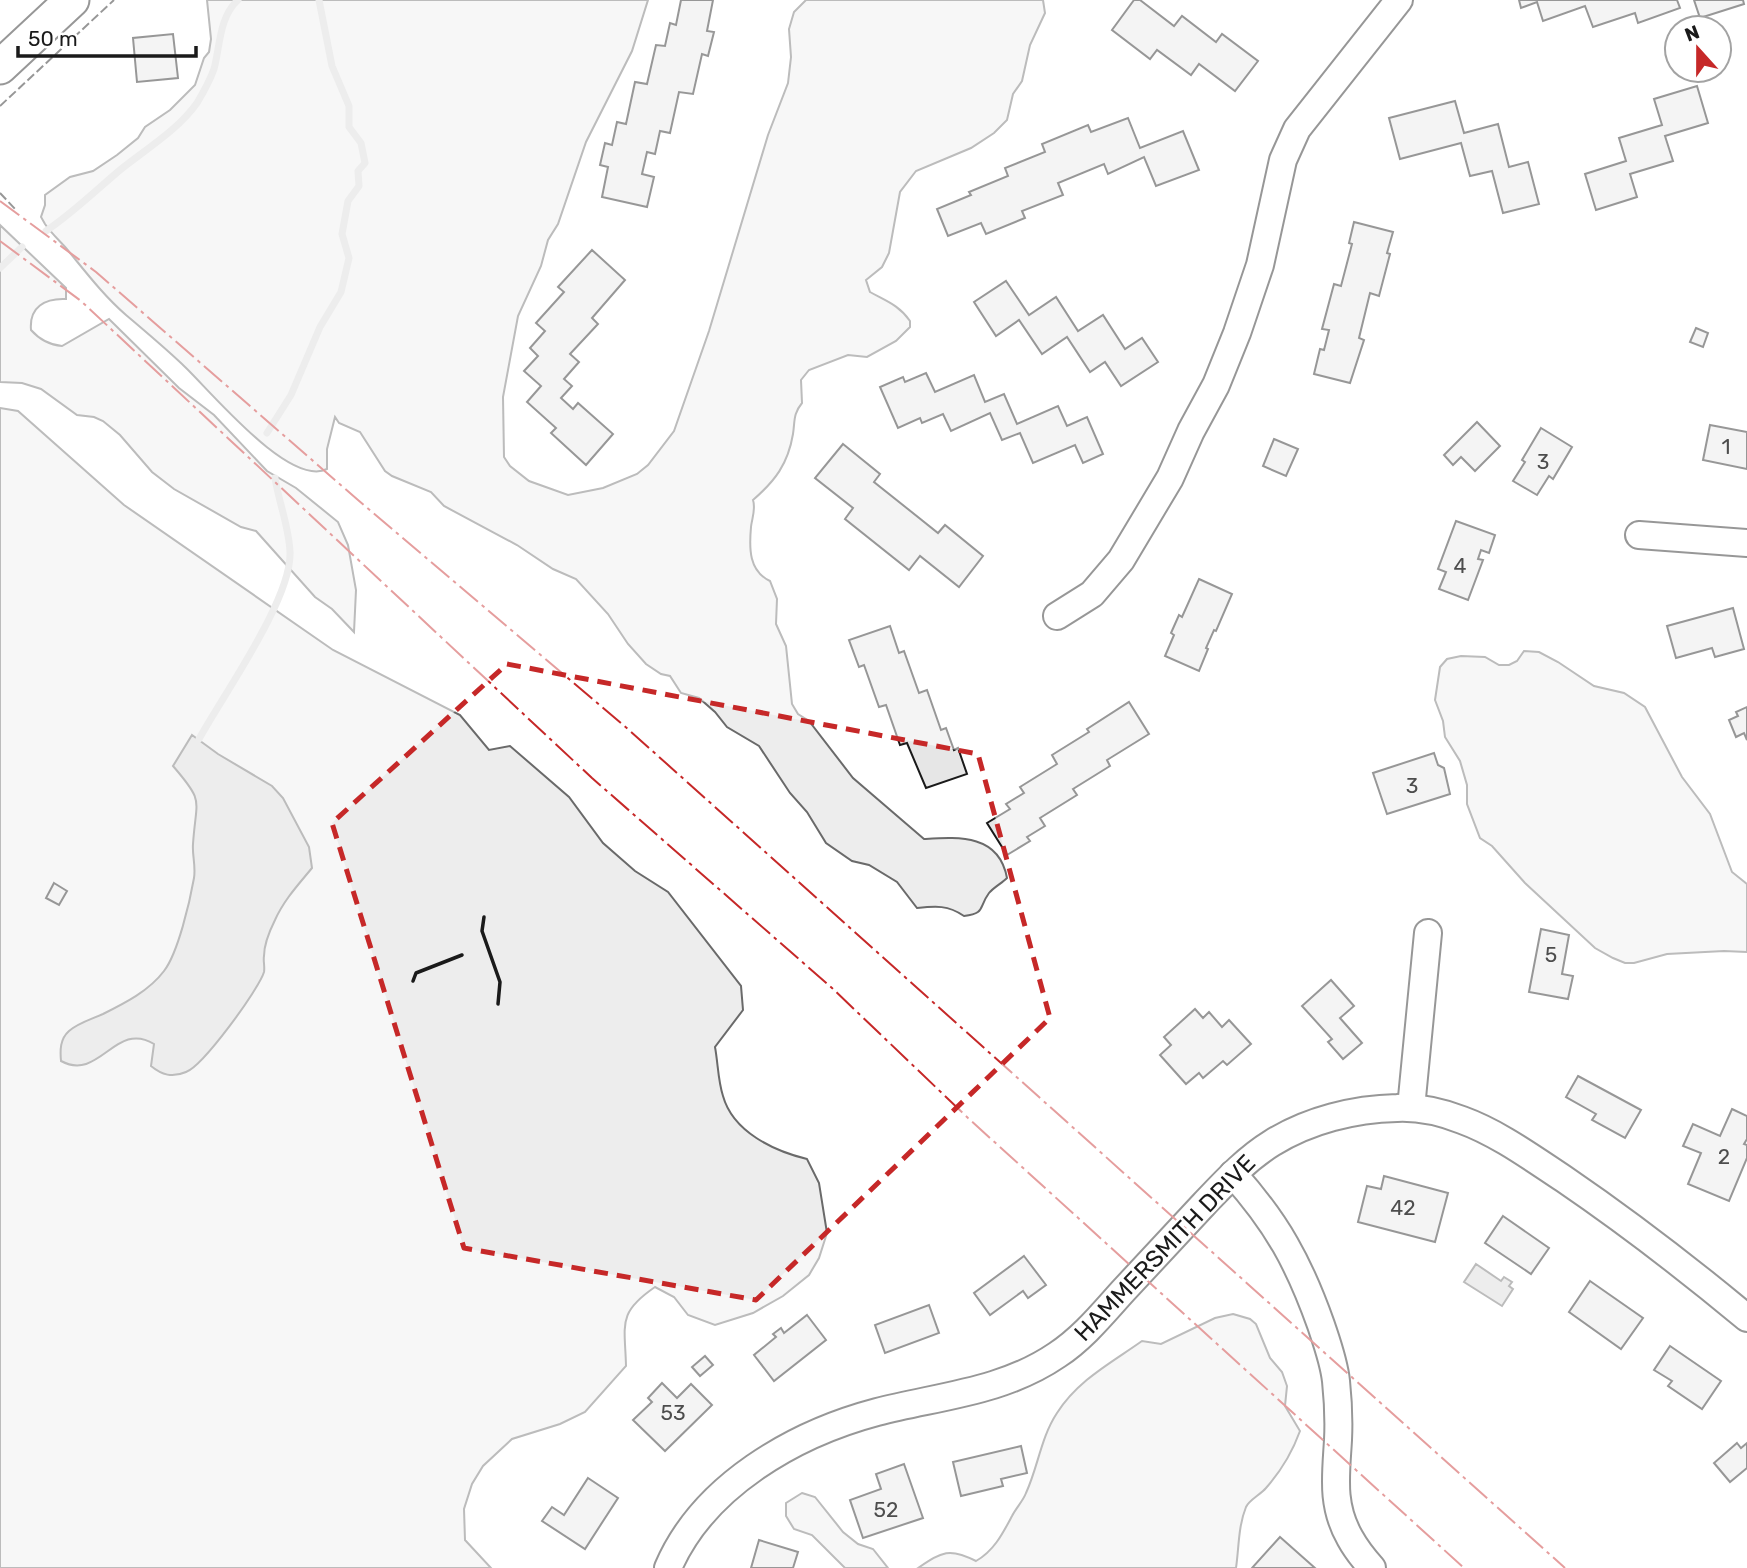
<svg xmlns="http://www.w3.org/2000/svg" width="1747" height="1568" font-family="Rubik,sans-serif">
  <style>
    .green { fill: #ededed; stroke: #6a6a6a; stroke-width: 2 }
    .water { fill: #d7d7d7; stroke: #6a6a6a; stroke-width: 2 }
    .lines { fill: none; stroke-linecap: round; stroke-linejoin: round }
    .stream { stroke: #d7d7d7; stroke-width: 7 }
    .building { fill: #e6e6e6; stroke: #1a1a1a; stroke-width: 2 }
    .minor-casing { stroke: #1a1a1a; stroke-width: 30 }
    .major-casing { stroke: #1a1a1a; stroke-width: 37 }
    .minor { stroke: #fff; stroke-width: 26 }
    .major { stroke: #fff; stroke-width: 33 }
    .fence { stroke: #1a1a1a; stroke-width: 2; stroke-dasharray: 9 3.5; stroke-linecap: butt }
    .wall { stroke: #1a1a1a; stroke-width: 3.5 }
    .power { stroke: #c62828; stroke-width: 2; stroke-dasharray: 24 5 3.5 5; stroke-linecap: butt }
    .marked { fill: none; stroke: #c62828; stroke-width: 5; stroke-dasharray: 14 9; stroke-linejoin: round }
    .labels { text-anchor: middle; dominant-baseline: central; stroke-width: 5; stroke-linejoin: round; paint-order: stroke }
    .number-label { font-size: 21px; fill: #4d4d4d }
    .street-label { font-size: 24px; fill: #1a1a1a; stroke: #fff }
  </style>
  <rect width="100%" height="100%" fill="#fff"/>
  <g class="green">
    <path d="M207,0H648L632,51L586,142L558,224L548,240L541,266L518,316L503,397L504,457L510,466L529,481L568,495L603,488L637,474L648,465L674,431L709,331L768,135L788,83L791,57L789,29L794,12L806,0H1043L1045,13L1030,45L1022,81L1013,94L1007,120L994,133L971,148L916,171L900,192L889,253L882,267L866,280L870,292C886,301 899,305 910,321V327L896,341L867,357L848,355L809,370L801,380L802,403C793,414 795,421 793,434C788,464 775,481 753,500C756,509 752,518 751,527C749,549 749,571 770,581L777,599L776,624L786,646L792,704L798,714L809,721L853,778L924,839C959,837 999,834 1007,878C1002,883 993,888 989,893C978,908 986,913 964,916C948,905 936,906 917,908L897,882L869,865L852,861L826,843L807,812L790,793L759,746L727,727L715,712L699,698L681,693L670,676L661,674L646,664L628,644L608,614L576,579L553,569L517,545L444,506L431,492L392,476L385,471L360,432L339,423L335,417L327,449V469C289,488 209,389 182,364C164,347 145,331 126,315C103,295 85,271 66,248C59,240 51,233 45,224L41,217L45,205V195L70,177L93,171L117,155L138,138L145,127L170,110L195,85L204,58L209,52L211,39Z"/>
    <path d="M0,225L66,288V299C45,298 29,307 31,330C39,339 50,345 62,346L109,319L179,388L214,415L267,471L296,488L338,522L348,545L356,590L354,632L332,609L315,597L256,531L241,527L174,489L152,472L120,435L103,421L94,417L77,415L41,389L22,383L0,382Z"/>
    <path d="M0,408L18,411L124,505L333,650L460,715L489,750L510,746L569,797L603,843L635,871L668,892L741,986L743,1010L715,1047C718,1063 718,1081 723,1096C733,1132 774,1151 807,1159L819,1183L827,1233L819,1258L809,1275L783,1296L753,1313L715,1325L688,1315L674,1297L655,1287C617,1313 625,1324 626,1366L585,1412L560,1424L512,1439L483,1466L472,1484L464,1509L465,1540L491,1568H0Z"/>
    <polygon points="1524,651 1539,652 1558,662 1594,686 1624,693 1645,707 1682,777 1710,814 1732,872 1747,884 1747,952 1724,951 1667,954 1634,963 1625,963 1613,958 1595,948 1525,883 1492,846 1480,838 1467,804 1467,785 1460,761 1445,737 1443,721 1435,700 1440,667 1447,659 1461,656 1485,657 1499,665 1509,665 1517,661"/>
    <path d="M1233,1314L1250,1319L1256,1324L1270,1358L1282,1372L1287,1386L1285,1406L1300,1431C1292,1453 1282,1470 1266,1488C1260,1495 1249,1500 1246,1507C1238,1527 1239,1548 1236,1568H918C942,1552 949,1547 976,1561C994,1551 1003,1533 1012,1516C1016,1508 1023,1501 1026,1493C1038,1467 1041,1437 1057,1413C1078,1380 1111,1363 1142,1341L1161,1344L1215,1318Z"/>
    <polygon points="802,1493 815,1497 843,1532 858,1544 873,1549 888,1568 845,1568 812,1535 794,1529 786,1516 786,1503"/>
  </g>
  <g class="water">
    <path d="M192,735L218,754L272,786L283,798L309,847L312,868C298,885 284,900 275,920C270,930 264,944 264,956C263,961 265,966 264,972C259,989 203,1066 186,1072C172,1078 162,1075 151,1066L154,1044C115,1020 100,1082 61,1061C60,1050 60,1039 69,1031C78,1023 92,1019 103,1014C125,1003 149,991 164,971C178,953 190,901 194,878C196,866 192,855 193,844C196,798 205,803 173,766Z"/>
    <polygon points="1476,1264 1501,1281 1504,1277 1512,1282 1509,1286 1513,1289 1502,1306 1464,1282"/>
  </g>
  <g class="lines">
    <g class="stream">
      <path d="M46,231C74,212 95,191 120,170C146,149 178,130 197,103C203,93 210,80 214,69C220,47 219,17 238,0"/>
      <polyline points="0,268 22,247"/>
      <polyline points="267,433 291,395 320,327 341,292 349,258 342,234 348,201 359,186 358,171 365,163 361,143 349,127 349,106 332,66 319,0"/>
      <path d="M199,739C223,695 292,599 290,552C289,527 279,503 275,478"/>
    </g>
  </g>
  <g class="building">
    <polygon points="681,0 713,0 707,31 714,32 708,56 702,54 693,94 679,92 670,133 660,131 655,154 647,152 642,174 654,177 647,207 602,197 608,167 600,165 605,143 612,145 617,122 626,124 635,82 647,84 656,45 665,46 670,23 676,25"/>
    <polygon points="1134,0 1140,0 1174,26 1182,16 1216,42 1222,34 1258,61 1235,91 1199,64 1191,75 1157,50 1150,59 1112,30"/>
    <polygon points="1519,0 1677,0 1680,8 1638,23 1635,13 1593,27 1585,6 1543,21 1537,2 1521,8"/>
    <polygon points="1694,0 1743,0 1744,4 1700,18"/>
    <polygon points="173,34 178,78 137,82 133,38"/>
    <polygon points="1697,86 1708,123 1665,136 1673,161 1630,174 1637,197 1596,210 1585,174 1626,161 1619,138 1662,125 1654,99"/>
    <polygon points="1455,101 1464,133 1498,124 1509,167 1528,162 1539,204 1503,213 1492,171 1470,176 1461,143 1400,159 1389,118"/>
    <polygon points="1128,118 1140,148 1183,131 1199,170 1156,186 1144,157 1108,174 1104,164 1058,183 1063,195 1022,211 1025,218 986,234 981,223 948,236 937,209 971,195 969,192 1008,176 1005,168 1045,152 1042,144 1088,125 1091,132"/>
    <polygon points="1354,222 1393,232 1387,253 1390,254 1379,296 1370,293 1359,338 1364,340 1350,383 1314,374 1320,349 1324,350 1329,330 1322,329 1334,284 1341,286 1352,244 1349,243"/>
    <polygon points="592,250 625,280 592,318 598,324 570,354 579,362 564,379 572,386 561,398 573,409 578,403 613,434 586,465 551,433 556,428 527,402 541,386 524,371 538,356 530,348 545,331 536,323 564,292 558,287"/>
    <polygon points="1006,281 1029,315 1056,297 1078,331 1103,315 1125,349 1142,338 1158,362 1121,386 1105,362 1090,372 1067,337 1042,354 1019,320 996,336 974,302"/>
    <polygon points="1696,328 1708,333 1703,347 1690,342"/>
    <polygon points="926,373 935,392 974,375 985,402 1004,394 1017,424 1058,406 1067,426 1087,417 1103,454 1083,463 1075,445 1033,463 1020,433 1002,440 990,413 951,431 943,414 922,423 920,418 898,428 880,387 903,377 905,382"/>
    <polygon points="1477,422 1500,446 1475,471 1461,457 1453,465 1444,455"/>
    <polygon points="1710,425 1747,432 1747,469 1703,460"/>
    <polygon points="1541,428 1572,447 1553,479 1549,476 1537,495 1513,481 1525,462 1522,460"/>
    <polygon points="1274,439 1298,449 1286,476 1263,466"/>
    <polygon points="843,444 880,474 874,482 938,533 945,525 983,556 959,587 920,556 909,570 845,519 853,508 815,478"/>
    <polygon points="1456,521 1495,535 1489,553 1481,550 1478,559 1483,560 1468,600 1439,589 1446,572 1438,569"/>
    <polygon points="1199,579 1232,594 1216,631 1214,630 1206,648 1208,649 1199,671 1165,656 1174,635 1171,633 1179,615 1182,617"/>
    <polygon points="1733,608 1744,649 1715,657 1712,648 1676,658 1667,626"/>
    <polygon points="890,626 899,653 904,651 919,693 927,690 941,730 946,728 954,750 958,748 967,774 926,788 907,743 900,745 886,705 879,707 864,665 859,667 849,640"/>
    <polygon points="1129,702 1149,734 1107,760 1110,766 1073,789 1077,795 1040,818 1045,826 1027,837 1030,841 1007,855 987,823 1010,809 1006,804 1024,793 1020,787 1057,764 1052,755 1089,732 1087,729"/>
    <polygon points="1747,707 1747,740 1744,733 1736,737 1729,720 1738,716 1736,712"/>
    <polygon points="1434,753 1438,765 1444,768 1450,794 1387,814 1373,773"/>
    <polygon points="54,883 67,891 59,905 46,898"/>
    <polygon points="1541,929 1569,935 1562,974 1573,976 1568,999 1529,992"/>
    <polygon points="1331,980 1354,1006 1340,1018 1362,1043 1343,1059 1328,1042 1332,1039 1302,1006"/>
    <polygon points="1195,1009 1203,1018 1209,1012 1222,1027 1229,1020 1251,1044 1227,1065 1223,1061 1203,1078 1199,1073 1186,1084 1160,1055 1171,1045 1164,1037"/>
    <polygon points="1578,1076 1641,1110 1625,1138 1592,1120 1596,1114 1566,1097"/>
    <polygon points="1732,1109 1747,1116 1747,1139 1744,1144 1747,1145 1747,1158 1729,1201 1688,1184 1701,1153 1683,1146 1693,1124 1720,1136"/>
    <polygon points="1384,1176 1448,1193 1435,1242 1358,1222 1367,1186 1381,1189"/>
    <polygon points="1503,1216 1549,1248 1531,1274 1485,1243"/>
    <polygon points="1024,1256 1046,1285 1028,1298 1023,1291 990,1315 974,1293"/>
    <polygon points="1590,1281 1643,1318 1621,1349 1569,1312"/>
    <polygon points="929,1305 939,1333 885,1353 875,1325"/>
    <polygon points="807,1315 826,1340 774,1381 754,1355 776,1337 773,1334 781,1328 784,1333"/>
    <polygon points="1670,1346 1721,1381 1702,1409 1668,1386 1672,1381 1654,1370"/>
    <polygon points="705,1356 713,1365 700,1376 692,1367"/>
    <polygon points="662,1383 677,1398 691,1384 712,1405 665,1451 633,1420 652,1402 648,1398"/>
    <polygon points="1737,1443 1741,1448 1747,1443 1747,1468 1730,1482 1714,1463"/>
    <polygon points="1021,1446 1027,1473 1001,1479 1003,1486 961,1496 953,1462"/>
    <polygon points="904,1464 923,1518 863,1538 850,1500 881,1489 876,1474"/>
    <polygon points="588,1478 618,1498 585,1549 542,1521 552,1507 564,1515"/>
    <polygon points="1280,1537 1315,1568 1252,1568"/>
    <polygon points="759,1540 798,1552 793,1568 751,1568"/>
  </g>
  <g class="lines">
    <defs>
      <g id="minor">
        <polyline points="1639,535 1747,543"/>
        <polyline points="1057,616 1092,594 1121,560 1170,478 1191,431 1216,385 1237,333 1260,265 1283,160 1297,129 1399,0"/>
        <polyline points="1411,1108 1428,933"/>
        <path d="M1233,1174C1277,1223 1299,1263 1321,1325C1327,1343 1334,1362 1336,1381C1338,1400 1339,1420 1338,1440C1336,1475 1331,1505 1350,1538C1356,1549 1364,1559 1372,1568"/>
        <path d="M668,1568C703,1486 794,1434 877,1412C939,1396 1003,1392 1057,1355C1083,1338 1103,1313 1123,1291C1150,1262 1177,1233 1204,1204C1225,1182 1246,1159 1272,1143C1309,1120 1354,1109 1397,1108C1419,1107 1441,1112 1462,1120C1498,1133 1532,1158 1564,1179C1627,1222 1688,1269 1747,1318"/>
      </g>
      <polyline id="major" points="0,67 72,0"/>
    </defs>
    <use href="#minor" class="minor-casing"/>
    <use href="#major" class="major-casing"/>
    <use href="#minor" class="minor"/>
    <use href="#major" class="major"/>
    <g class="fence">
      <polyline points="0,106 114,0"/>
      <polyline points="0,193 16,210"/>
    </g>
    <g class="wall">
      <polyline points="484,917 482,931 500,982 498,1004"/>
      <polyline points="413,981 416,973 462,955"/>
    </g>
    <g class="power">
      <polyline points="0,201 96,272 358,500 629,730 1565,1568"/>
      <polyline points="0,241 81,301 592,778 832,988 968,1118 1464,1568"/>
    </g>
  </g>
  <path d="M0 0H1747V1568H0ZM507,664L978,754L1050,1018L756,1300L464,1248L332,823Z" fill="#fff" fill-opacity=".55" fill-rule="evenodd"/>
  <path class="marked" d="M507,664L978,754L1050,1018L756,1300L464,1248L332,823Z"/>
  <g class="labels">
    <g class="number-label">
      <text x="1726" y="446">1</text>
      <text x="1543" y="461">3</text>
      <text x="1460" y="565">4</text>
      <text x="1412" y="785">3</text>
      <text x="1551" y="954">5</text>
      <text x="1724" y="1156">2</text>
      <text x="1403" y="1207">42</text>
      <text x="673" y="1412">53</text>
      <text x="886" y="1509">52</text>
    </g>
    <g class="street-label">
      <text transform="translate(1165 1248) rotate(-46)">HAMMERSMITH DRIVE</text>
    </g>
  </g>
  <g transform="translate(1698 49) rotate(339)"><circle r="33" fill="#ffffff" stroke="#a3a3a3" stroke-width="2"/>
  <path d="M0-5L12 26L0 18L-12 26Z" fill="#c62828"/>
  <text y="-10" font-size="19" font-weight="bold" text-anchor="middle" fill="#1a1a1a">N</text>
  </g>
  <path d="M18 46v10h178v-10" fill="none" stroke="#1a1a1a" stroke-width="3.5"/>
  <text x="28" y="46" font-size="21" fill="#1a1a1a" stroke="#ffffff" stroke-width="5" paint-order="stroke">50 m</text>
</svg>
